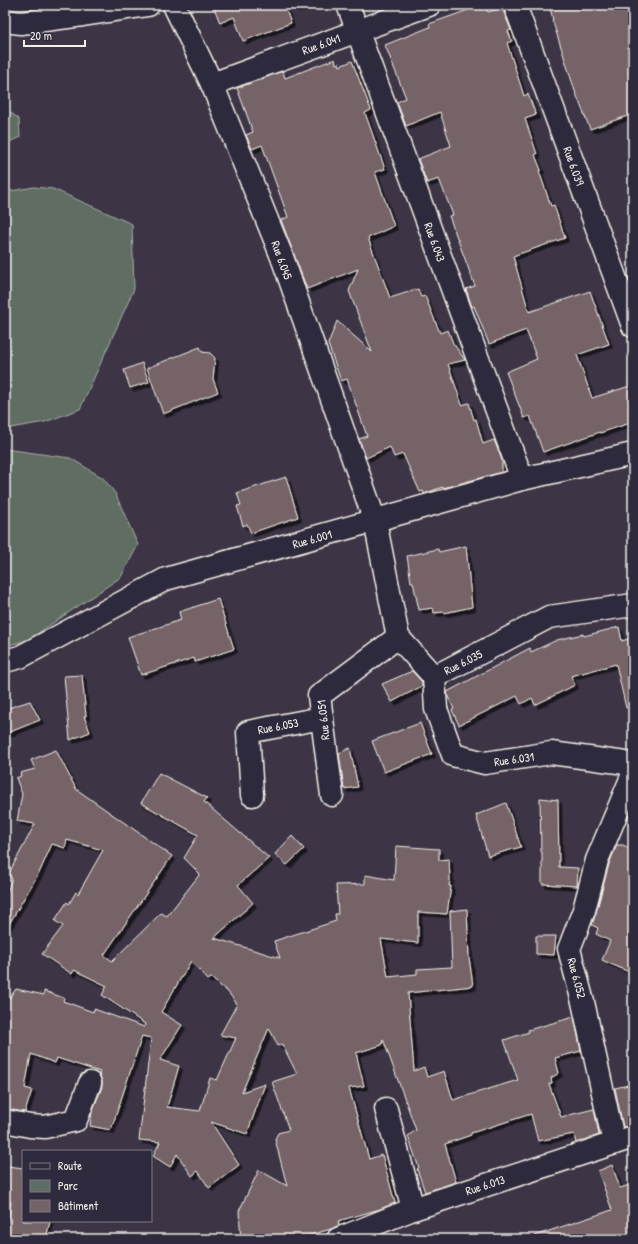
<svg xmlns="http://www.w3.org/2000/svg" width="638" height="1244" font-family="'Patrick Hand',sans-serif">
  <style>
    .green { fill: #5e6d64; stroke: #a9afa6 }
    .building { fill: #756368; stroke: #f4f1e8; fill-rule: evenodd; filter: url(#shadow) }
    .lines { fill: none; stroke-linecap: round; stroke-linejoin: round }
    .minor-casing { stroke: #f4f1e8; stroke-width: 25 }
    .minor { stroke: #2f2a3d; stroke-width: 22 }
    .labels { text-anchor: middle; dominant-baseline: central; stroke-width: 3; stroke-linejoin: round; paint-order: stroke }
    .street-label { font-size: 12px; fill: #f4f1e8; stroke: #2f2a3d }
  </style>
  <defs>
    <filter id="shadow"><feDropShadow dx="3.5" dy="3.5" stdDeviation="0" flood-color="#0009"/></filter>
  </defs>
  <rect width="100%" height="100%" fill="#3d3546"/>
  <filter id="ink" filterUnits="userSpaceOnUse"><feTurbulence type="fractalNoise" baseFrequency=".025" numOctaves="2"/><feDisplacementMap in="SourceGraphic" scale="8" xChannelSelector="R" yChannelSelector="G"/><feConvolveMatrix kernelMatrix="1 2 1 2 8 2 1 2 1" color-interpolation-filters="sRGB"/></filter>
  <g filter="url(#ink)">
    <g class="green">
      <polygon points="5,108 19,119 20,137 5,144"/>
      <polygon points="34,187 53,189 132,224 134,289 80,409 45,422 5,429 5,192"/>
      <polygon points="5,449 70,458 103,478 115,493 138,545 121,577 28,640 5,646"/>
    </g>
    <g class="building">
      <polygon points="213,5 284,5 291,23 243,41 234,17 220,23"/>
      <polygon points="482,5 485,5 488,12 502,8 511,30 508,31 512,41 507,43 524,96 528,94 536,115 525,119 537,154 535,155 541,170 539,171 551,206 554,205 565,238 513,256 529,312 590,291 609,344 577,355 592,398 633,385 633,422 600,433 600,432 543,452 530,416 524,418 506,372 537,359 526,330 489,344 474,306 472,307 466,289 475,286 449,216 453,215 439,179 427,183 418,159 451,146 440,112 406,126 397,102 406,98 385,45 430,27 429,24"/>
      <polygon points="549,5 633,5 633,114 590,129 575,91 552,19 553,19"/>
      <polygon points="335,59 336,64 339,63 340,66 352,61 371,110 365,113 385,169 375,172 394,226 368,238 390,298 418,289 421,297 425,296 440,333 448,330 453,343 465,360 448,364 462,405 469,403 474,420 476,419 483,444 494,440 502,460 502,472 443,488 442,487 424,494 423,491 420,492 403,454 394,457 390,447 366,458 359,439 367,436 347,379 341,381 328,344 337,321 372,352 349,291 358,269 307,289 281,220 288,217 262,145 252,149 246,135 253,132 237,88 283,71 285,78"/>
      <polygon points="200,347 202,352 210,353 215,358 213,379 218,392 163,414 147,368"/>
      <polygon points="142,363 149,382 130,388 124,370"/>
      <polygon points="286,477 298,517 251,533 247,524 243,526 237,506 241,505 237,493"/>
      <polygon points="466,546 472,607 444,613 444,612 434,613 433,608 419,610 413,582 411,582 407,556 438,549 439,552"/>
      <polygon points="218,599 234,649 195,662 194,658 141,675 128,637 181,620 179,612"/>
      <polygon points="619,627 622,641 633,637 633,707 626,708 616,664 571,676 575,685 535,705 532,698 521,704 517,696 459,725 452,710 454,709 448,697 447,692 530,648 531,652 557,640 583,634 584,636"/>
      <polygon points="412,671 422,682 422,686 392,702 382,684"/>
      <polygon points="82,675 86,716 84,716 90,732 70,740 64,676"/>
      <polygon points="30,701 40,720 5,734 5,709"/>
      <polygon points="420,723 432,754 384,772 372,741"/>
      <polygon points="350,748 358,787 344,789 339,753"/>
      <path d="M56,750L76,789L172,856L104,955L112,961L161,913L167,916L200,874L184,858L198,835L141,803L159,773L207,798L204,802L269,858L238,885L253,903L214,938L280,958L274,941L336,921L335,914H338L336,885L365,884V875L394,880L396,846L439,849V860L449,859L450,880L449,886H451L447,914L418,912V943L381,939L388,977L417,974V969L452,967L450,911L467,909L469,957L473,986L408,993L414,1071L424,1067L427,1077L444,1071L453,1100L518,1080L504,1040L529,1032L528,1030L574,1017L581,1051L555,1058L559,1073L551,1078L552,1083L549,1084L561,1117L594,1109L599,1135L576,1143L574,1134L538,1141L531,1114L471,1133V1135L445,1144L456,1182L425,1192L417,1169L419,1168L408,1136L416,1130L383,1039L382,1045L356,1053L364,1086L349,1088L369,1159L382,1155L395,1203L380,1209L338,1221L339,1225L331,1229L307,1236L308,1239H241L239,1211L259,1170L287,1186L275,1139L278,1133L289,1130L272,1082L297,1074L282,1044L278,1046L269,1028L242,1092L265,1084L247,1134L211,1122L239,1165L209,1188L198,1171L192,1176L177,1154L170,1167L153,1156L160,1142L139,1140L151,1038L142,1036L111,1130L90,1126L92,1112L102,1087V1081L99,1074L100,1072L57,1058L55,1063L31,1054L25,1088L32,1090L25,1112L5,1109V1004L16,989L44,995V991L64,998L63,1001L93,1012L94,1009L144,1027L145,1024L102,995L107,986L74,970L72,974L42,954L63,926L55,921L57,917L67,902L69,904L76,892L78,894L103,850L67,840L65,848L52,844L40,871L5,931V898L12,878L8,875L35,824L17,821L22,794L16,778L21,776L20,773L35,769L31,760ZM191,961L208,980L211,978L228,992L237,1004L220,1035L236,1038L217,1080L210,1078L200,1111L167,1107L179,1066L160,1060L182,1025L161,1012Z"/>
      <polygon points="540,798 558,800 559,867 578,868 577,886 542,884 542,852 541,852"/>
      <polygon points="506,803 521,847 488,856 476,815"/>
      <polygon points="292,836 304,849 287,865 275,854"/>
      <polygon points="617,845 623,845 633,850 633,962 629,972 602,960 610,941 596,934 598,928 592,925 596,913 609,864"/>
      <polygon points="536,936 556,936 554,955 536,954"/>
      <polygon points="633,1084 633,1125 623,1127 615,1088"/>
      <polygon points="612,1165 620,1188 633,1184 633,1239 535,1239 534,1236 612,1210 598,1171"/>
      <polygon points="8,1166 23,1168 23,1221 50,1221 46,1239 5,1239 11,1202 5,1201 5,1178"/>
    </g>
    <g class="lines">
      <defs>
        <g id="minor">
          <polyline points="174,5 212,84 282,257 375,521 398,637 434,677 549,617 633,605"/>
          <polyline points="348,5 522,479"/>
          <polyline points="515,5 633,326"/>
          <polyline points="5,21 21,23 83,15 148,5"/>
          <polyline points="212,84 429,5"/>
          <polyline points="5,661 20,657 166,579 522,479 633,454"/>
          <polyline points="434,677 436,709 453,755 485,763 551,753 633,764"/>
          <polyline points="252,795 248,732 322,718"/>
          <polyline points="332,795 319,696 398,637"/>
          <polyline points="386,1109 413,1209"/>
          <polyline points="5,1121 30,1126 45,1127 76,1120 90,1083"/>
          <polyline points="614,1143 583,1002 569,949 584,910 597,860 633,774"/>
          <polyline points="338,1239 413,1209 633,1137"/>
        </g>
      </defs>
      <use href="#minor" class="minor-casing"/>
      <use href="#minor" class="minor"/>
    </g>
  </g>
  <g class="labels">
    <g class="street-label">
      <text transform="translate(321 44) rotate(-20)">Rue 6.041</text>
      <text transform="translate(574 166) rotate(70)">Rue 6.039</text>
      <text transform="translate(435 242) rotate(70)">Rue 6.043</text>
      <text transform="translate(282 260) rotate(70)">Rue 6.045</text>
      <text transform="translate(312 539) rotate(-16)">Rue 6.001</text>
      <text transform="translate(463 662) rotate(-27)">Rue 6.035</text>
      <text transform="translate(323 720) rotate(-96)">Rue 6.051</text>
      <text transform="translate(278 726) rotate(-11)">Rue 6.053</text>
      <text transform="translate(514 759) rotate(-8)">Rue 6.031</text>
      <text transform="translate(577 978) rotate(75)">Rue 6.052</text>
      <text transform="translate(485 1185) rotate(-18)">Rue 6.013</text>
    </g>
  </g>
  <rect width="638" height="1244" fill="none" stroke="#2f2a3d" stroke-width="20"/>
  <rect x="10" y="10" width="618" height="1224" fill="none" stroke="#f4f1e8" stroke-width="1.5" filter="url(#ink)"/>
  <rect x="22" y="1150" width="130" height="72" fill="#2f2a3d" stroke="#7e7a81"/>
  <rect x="30" y="1163" width="20" height="6" fill="#2f2a3d" stroke="#7e7a81"/>
  <text x="58" y="1170" font-size="12" fill="#f4f1e8">Route</text>
  <rect x="30" y="1180" width="20" height="12" fill="#5e6d64" stroke="#7e7a81"/>
  <text x="58" y="1190" font-size="12" fill="#f4f1e8">Parc</text>
  <rect x="30" y="1200" width="20" height="12" fill="#756368" stroke="#7e7a81"/>
  <text x="58" y="1210" font-size="12" fill="#f4f1e8">Bâtiment</text>
  <path d="M24 40v6h61v-6" fill="none" stroke="#f4f1e8" stroke-width="2"/>
  <text x="30" y="40" font-size="12" fill="#f4f1e8" stroke="#2f2a3d" stroke-width="3" paint-order="stroke">20 m</text>
</svg>
